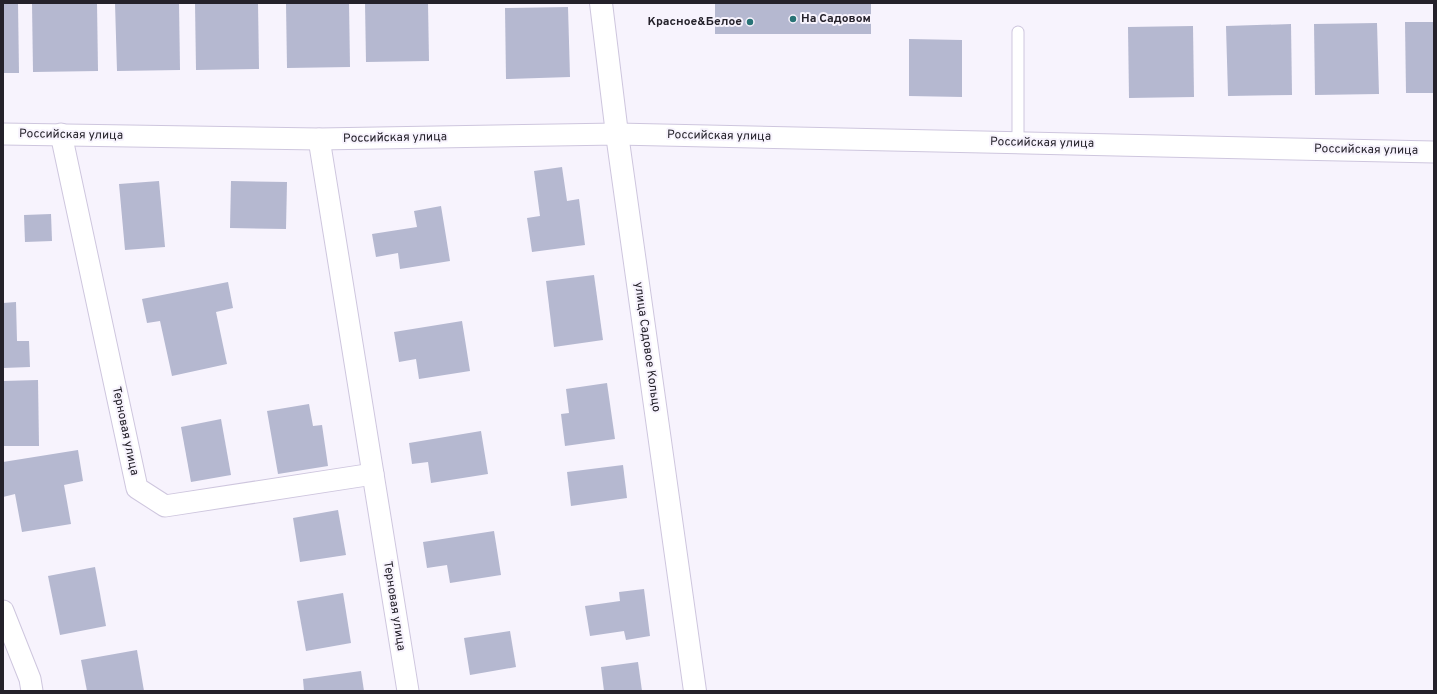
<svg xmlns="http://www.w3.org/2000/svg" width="1437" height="694" font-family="Overpass,sans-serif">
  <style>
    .building { fill: #b5b8d0 }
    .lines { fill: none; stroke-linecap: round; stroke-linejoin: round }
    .service-casing { stroke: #cec6de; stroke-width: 13 }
    .minor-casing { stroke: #cec6de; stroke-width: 23 }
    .tertiary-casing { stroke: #cec6de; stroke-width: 24 }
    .service { stroke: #fff; stroke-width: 11 }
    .minor { stroke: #fff; stroke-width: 21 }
    .tertiary { stroke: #fff; stroke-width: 22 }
    .poi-dot { fill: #287376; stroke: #f7f3fd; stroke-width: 1.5 }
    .labels { text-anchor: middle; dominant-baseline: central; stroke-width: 4; stroke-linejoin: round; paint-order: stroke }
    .poi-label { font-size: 12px; font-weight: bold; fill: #24212a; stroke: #f7f3fd; text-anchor: start }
    .street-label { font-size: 12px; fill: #24212a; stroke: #f7f3fd }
  </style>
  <rect width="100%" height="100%" fill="#f7f3fd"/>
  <g class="building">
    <polygon points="3,3 18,3 19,73 3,73"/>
    <polygon points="32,3 97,3 98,71 33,72"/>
    <polygon points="115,3 179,3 180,70 117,71"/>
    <polygon points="195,3 258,3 259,69 196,70"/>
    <polygon points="286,3 349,3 350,67 287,68"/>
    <polygon points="365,3 428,3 429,61 366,62"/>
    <rect x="715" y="3" width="156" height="31"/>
    <polygon points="568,7 570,77 506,79 505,8"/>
    <polygon points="1405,22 1434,22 1434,93 1406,93"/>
    <polygon points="1377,23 1379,94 1315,95 1314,24"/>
    <polygon points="1291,24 1292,95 1228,96 1226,26"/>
    <polygon points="1193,26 1194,97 1129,98 1128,27"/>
    <polygon points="909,39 962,40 962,97 909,96"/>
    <polygon points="562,167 567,201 579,199 585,245 532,252 527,218 540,216 534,171"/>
    <polygon points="159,181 165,247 125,250 119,184"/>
    <polygon points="231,181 287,182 286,229 230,228"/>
    <polygon points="441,206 450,261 400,269 398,253 376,257 372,234 417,227 414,211"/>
    <polygon points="51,214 52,241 25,242 24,215"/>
    <polygon points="594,275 603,340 554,347 546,281"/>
    <polygon points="228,282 233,308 216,312 227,364 172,376 160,321 147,323 142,299"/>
    <polygon points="16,302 17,341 29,341 30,367 3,368 3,303"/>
    <polygon points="462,321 470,371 419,379 416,359 399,362 394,332"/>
    <polygon points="38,380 39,446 3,446 3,381"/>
    <polygon points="607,383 615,439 565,446 561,414 569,413 566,389"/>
    <polygon points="309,404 313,426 322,425 328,466 278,474 267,411"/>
    <polygon points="221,419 231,475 191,482 181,427"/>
    <polygon points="481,431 488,474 431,483 428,462 412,464 409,443"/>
    <polygon points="78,450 83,481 64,485 71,524 22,532 15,494 3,497 3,462"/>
    <polygon points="623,465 627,498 571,506 567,472"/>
    <polygon points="338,510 346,555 300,562 293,518"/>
    <polygon points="494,531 501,575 450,583 447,565 427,568 423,542"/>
    <polygon points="95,567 106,626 60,635 48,576"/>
    <polygon points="644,589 650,636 626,640 624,631 590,636 585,606 620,601 619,592"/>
    <polygon points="343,593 351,643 306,651 297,601"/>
    <polygon points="510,631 516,667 470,675 464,638"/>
    <polygon points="137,650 144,691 87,691 81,660"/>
    <polygon points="638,662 642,691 604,691 601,667"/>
    <polygon points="361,671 364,691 304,691 303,679"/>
  </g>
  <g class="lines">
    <defs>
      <polyline id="service" points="1018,32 1018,143"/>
      <g id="minor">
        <polyline points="3,134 319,139 617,134 1434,152"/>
        <polyline points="61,134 137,488 165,506 373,474"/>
        <polyline points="319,139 408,691"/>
        <polyline points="3,611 30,679 32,691"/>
      </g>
      <polyline id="tertiary" points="601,3 617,134 695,691"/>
    </defs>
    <use href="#service" class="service-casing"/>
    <use href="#minor" class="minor-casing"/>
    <use href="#tertiary" class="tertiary-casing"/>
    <use href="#service" class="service"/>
    <use href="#minor" class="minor"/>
    <use href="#tertiary" class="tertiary"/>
  </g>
  <g class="poi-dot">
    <circle cx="793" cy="19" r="4"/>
    <circle cx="750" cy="22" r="4"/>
  </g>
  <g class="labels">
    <g class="poi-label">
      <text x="801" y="19">На Садовом</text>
      <text x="742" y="22" text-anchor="end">Красное&amp;Белое</text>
    </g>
    <g class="street-label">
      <text transform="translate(71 135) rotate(1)">Российская улица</text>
      <text transform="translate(719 136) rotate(1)">Российская улица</text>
      <text transform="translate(395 138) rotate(-1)">Российская улица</text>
      <text transform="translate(1042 143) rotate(1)">Российская улица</text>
      <text transform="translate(1366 150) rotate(1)">Российская улица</text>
      <text transform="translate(647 347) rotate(82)">улица Садовое Кольцо</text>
      <text transform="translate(125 431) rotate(78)">Терновая улица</text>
      <text transform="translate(394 606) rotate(81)">Терновая улица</text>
    </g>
  </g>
  <rect width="1437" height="694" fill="none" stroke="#24212a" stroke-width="8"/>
</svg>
